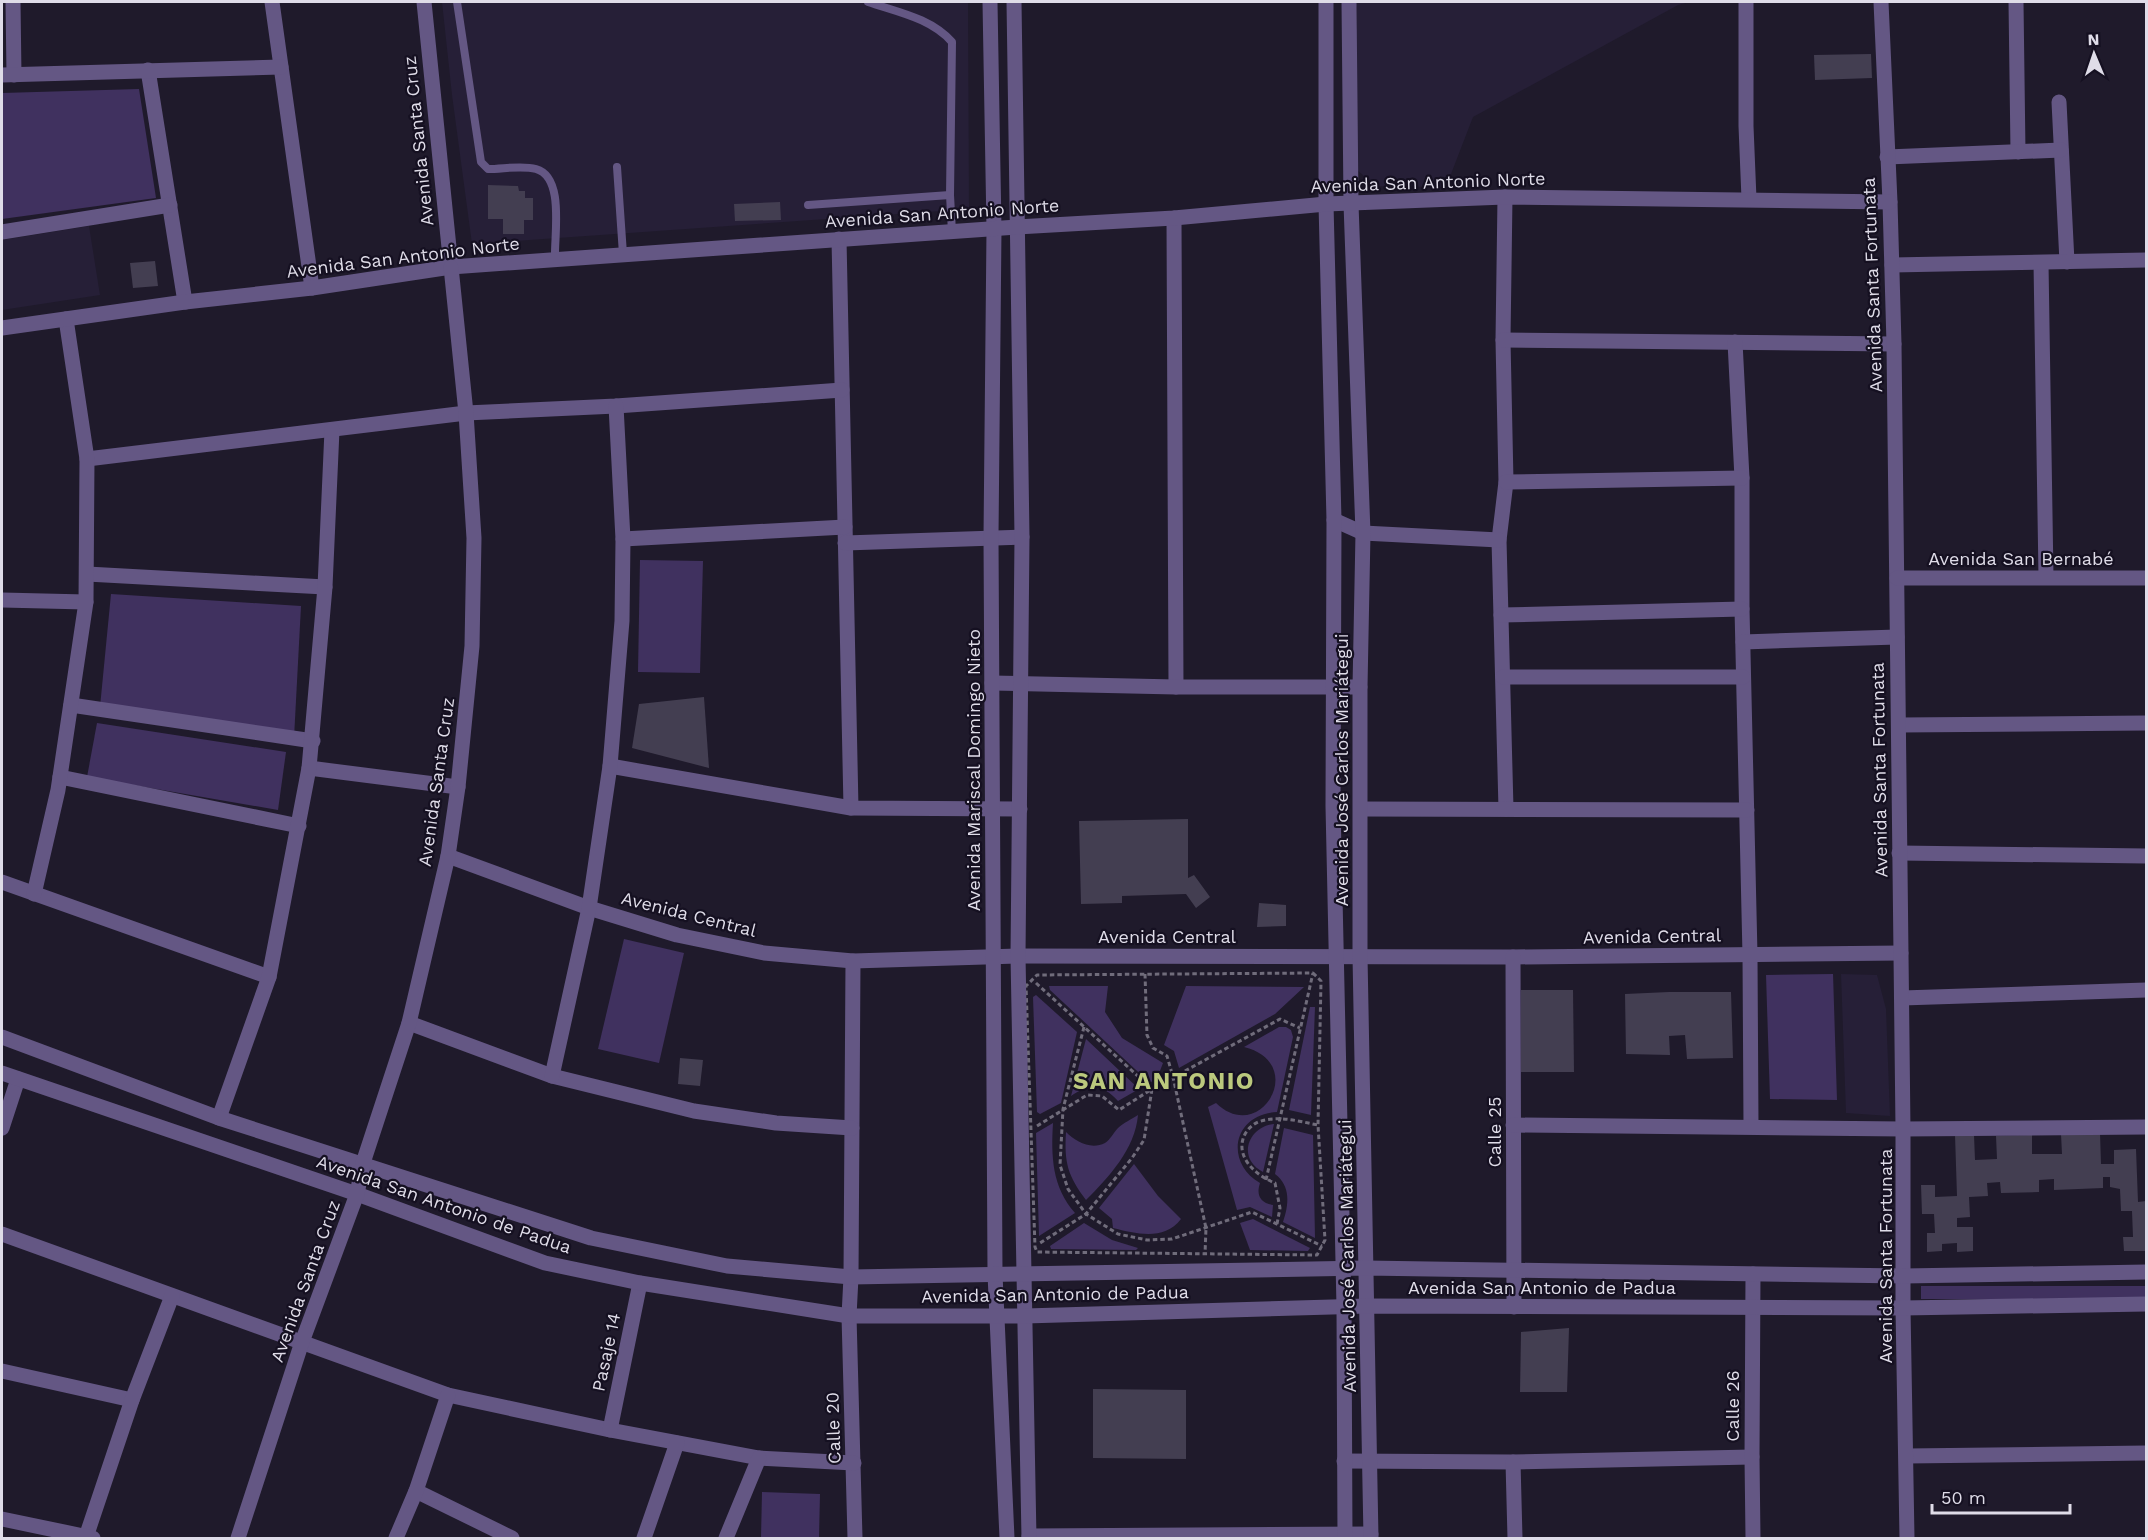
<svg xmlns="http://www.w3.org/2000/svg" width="2148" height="1540" font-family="'Work Sans',sans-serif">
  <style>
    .built { fill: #261f37 }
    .green { fill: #40315f }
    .building { fill: #433e51 }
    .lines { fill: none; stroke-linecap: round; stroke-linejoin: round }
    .path { stroke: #706c7b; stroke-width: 3; stroke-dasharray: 4.5 3; stroke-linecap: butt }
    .service { stroke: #645784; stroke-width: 8 }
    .minor { stroke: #645784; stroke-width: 15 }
    .tertiary { stroke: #645784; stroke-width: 15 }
    .labels { text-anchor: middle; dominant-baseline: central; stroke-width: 4.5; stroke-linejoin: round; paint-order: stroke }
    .street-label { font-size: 18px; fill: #dfdce8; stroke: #151021 }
    .district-label { font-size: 24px; font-weight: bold; letter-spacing: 1.5px; fill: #bbc87d; stroke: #151021 }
  </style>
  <rect width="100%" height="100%" fill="#1f1a2b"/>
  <g class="built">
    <polygon points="442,2 968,2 969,209 472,244 452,95"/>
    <polygon points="1351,2 1689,2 1678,5 1473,117 1446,187 1364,186 1363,175 1352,166 1351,36 1357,28 1357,7"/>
    <polygon points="89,226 100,295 2,310 2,240"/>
    <polygon points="1841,974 1877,975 1886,1009 1890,1116 1846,1113"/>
  </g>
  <g class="green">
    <polygon points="139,89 156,198 2,219 2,93"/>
    <polygon points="640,560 703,561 700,673 638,672"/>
    <polygon points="111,594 301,606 294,738 100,707"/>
    <polygon points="97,723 286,752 278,810 87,777"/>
    <polygon points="624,939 684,953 659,1063 598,1049"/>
    <polygon points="1833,974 1837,1100 1770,1099 1766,975"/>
    <polygon points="1049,986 1108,986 1105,1012 1122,1038 1163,1063 1158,1076 1150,1083 1050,990"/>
    <polygon points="1186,986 1304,987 1275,1014 1179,1068 1174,1051 1164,1045"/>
    <polygon points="1036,995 1077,1032 1061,1103 1040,1114 1037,1112 1033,997"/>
    <polygon points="1310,1007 1315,1007 1311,1115 1289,1110"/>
    <path d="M1279,1027H1286L1291,1030L1293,1037L1277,1112C1233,1114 1224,1162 1260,1183C1256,1195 1260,1203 1273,1205L1272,1217L1250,1207L1237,1210L1208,1107L1216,1103C1260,1146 1309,1063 1244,1047Z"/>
    <path d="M1086,1039L1139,1089L1118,1101C1103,1084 1089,1083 1071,1096Z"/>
    <path d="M1138,1115C1135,1149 1109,1177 1086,1200C1068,1176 1064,1163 1066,1132C1076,1142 1091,1150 1105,1143C1111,1139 1113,1133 1118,1128C1123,1123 1132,1119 1138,1115Z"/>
    <path d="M1053,1123C1051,1156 1052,1187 1075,1213L1039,1236L1036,1133Z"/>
    <path d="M1274,1124L1263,1172C1237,1159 1247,1127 1274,1124Z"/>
    <path d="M1284,1128L1313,1135L1315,1238L1283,1222C1289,1205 1291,1186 1275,1174Z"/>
    <path d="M1134,1164L1158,1196L1181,1219C1164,1241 1137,1234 1113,1228L1112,1219L1099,1208Z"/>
    <polygon points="1253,1219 1310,1248 1308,1251 1250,1250 1240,1223"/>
    <polygon points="1084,1223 1112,1240 1138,1248 1136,1250 1051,1249 1050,1246"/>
    <rect x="1921" y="1286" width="225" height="13"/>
    <polygon points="762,1492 820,1494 819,1538 761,1538"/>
  </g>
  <g class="building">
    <polygon points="1871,54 1872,78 1815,80 1814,55"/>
    <polygon points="488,185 518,186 519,191 525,191 525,198 533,198 533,220 524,220 524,234 503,234 503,219 488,219"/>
    <polygon points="780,202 781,220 735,221 734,204"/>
    <polygon points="155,261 158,286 133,288 130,263"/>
    <polygon points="704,697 709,768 632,748 639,704"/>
    <polygon points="1188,819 1188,878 1194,875 1210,897 1196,908 1186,894 1122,896 1122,903 1081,904 1079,821"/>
    <polygon points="1259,903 1286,905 1286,926 1257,927"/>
    <polygon points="1521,990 1573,990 1574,1072 1521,1072"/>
    <polygon points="1669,992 1731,992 1733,1058 1687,1059 1685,1035 1669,1036 1670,1055 1626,1054 1625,994"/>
    <polygon points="680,1058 703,1060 700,1086 678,1084"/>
    <polygon points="2100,1133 2101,1164 2114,1164 2114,1150 2136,1149 2138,1202 2146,1201 2146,1251 2124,1251 2123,1237 2133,1237 2132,1211 2121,1211 2120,1189 2110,1187 2110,1177 2103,1177 2103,1188 2054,1190 2054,1179 2039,1180 2039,1192 2001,1193 2000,1182 1987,1183 1988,1196 1969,1197 1970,1217 1957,1218 1957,1227 1973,1227 1973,1251 1957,1252 1957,1243 1942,1244 1942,1251 1927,1252 1927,1233 1935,1233 1934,1214 1922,1214 1921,1185 1935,1185 1935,1197 1957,1196 1955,1135 1974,1135 1975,1160 1997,1159 1996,1136 2032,1135 2032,1154 2062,1154 2061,1134"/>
    <polygon points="1569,1328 1567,1392 1520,1392 1521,1332"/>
    <polygon points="1093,1389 1186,1390 1186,1459 1093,1458"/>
  </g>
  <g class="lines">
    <g class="path">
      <polygon points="1313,973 1321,981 1318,1125 1325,1240 1317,1255 1037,1252 1035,1247 1026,986 1037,975"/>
      <polyline points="1145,974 1147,1035 1153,1048 1167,1056 1173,1077 1206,1228 1205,1254"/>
      <polyline points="1036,983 1152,1089 1144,1140 1132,1158 1086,1214 1040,1243"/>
      <polyline points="1084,1027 1063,1109 1060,1165 1068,1189 1086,1214 1118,1234 1147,1240 1172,1239 1252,1212 1322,1246"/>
      <polyline points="1037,1126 1087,1095 1102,1096 1119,1110 1152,1089 1280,1019 1300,1028"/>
      <polyline points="1266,1180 1313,973"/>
      <path d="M1277,1224L1280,1208L1275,1183C1257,1176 1237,1159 1243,1139C1245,1132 1251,1125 1258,1122C1279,1115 1297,1121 1318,1125"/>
    </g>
    <g class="service">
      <path d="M457,2L481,162L488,169C503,169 522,165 536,169C565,177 554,235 555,259"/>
      <path d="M868,2C897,12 931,18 952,42L950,195L952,232"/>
      <polyline points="617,167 623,254"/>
      <polyline points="808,205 950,195"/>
    </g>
    <g class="minor">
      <polyline points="13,2 14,75"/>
      <polyline points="272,2 312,288"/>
      <polyline points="424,2 451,267"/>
      <polyline points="1326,2 1326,204"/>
      <polyline points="1349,2 1351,204"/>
      <polyline points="1746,2 1746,126 1749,199"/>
      <polyline points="2016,2 2018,152"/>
      <polyline points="148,70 185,302"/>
      <polyline points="2,75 281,67"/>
      <polyline points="2059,102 2067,262"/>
      <polyline points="1887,157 2061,150"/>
      <polyline points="1505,197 1503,340 1506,482 1499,540 1506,809"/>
      <polyline points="1174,218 1176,687"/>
      <polyline points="2,232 170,205"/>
      <polyline points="839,239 851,808"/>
      <polyline points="2041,263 2046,577"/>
      <polyline points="1892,265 2146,260"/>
      <polyline points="1503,340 1894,344"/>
      <polyline points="1735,342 1742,478 1742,609 1750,955 1751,1126"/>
      <polyline points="87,459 466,413 616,406 842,390"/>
      <polyline points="1506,482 1742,478"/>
      <polyline points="1334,520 1363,533 1499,540"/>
      <polyline points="623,539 845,527"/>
      <polyline points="845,543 1022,537"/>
      <polyline points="87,574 325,587"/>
      <polyline points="2,600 86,602"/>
      <polyline points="1501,615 1742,609"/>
      <polyline points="1743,642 1897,637"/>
      <polyline points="1503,677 1743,677"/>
      <polyline points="992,683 1176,687 1360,687"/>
      <polyline points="71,705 313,741"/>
      <polyline points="1899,725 2146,723"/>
      <polyline points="610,766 851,808 1020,809"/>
      <polyline points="309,768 458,787"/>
      <polyline points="60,777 299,826"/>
      <polyline points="1361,809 1747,810"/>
      <polyline points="1899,853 2146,856"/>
      <polyline points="448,856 589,908 677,935 764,953 853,961 1018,956 1513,957 1901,953"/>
      <polyline points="2,882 269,977"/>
      <polyline points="34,894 58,790 86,602 87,459 66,319"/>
      <polyline points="1513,957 1514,1307"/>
      <polyline points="853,961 851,1277 849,1316 855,1538"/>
      <polyline points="1902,998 2146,990"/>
      <polyline points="409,1023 552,1076 694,1111 776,1123 852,1128"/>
      <polyline points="552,1076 589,908 610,766 622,621 623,539 616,406"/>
      <polyline points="219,1118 269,977 309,768 325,587 332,430"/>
      <polyline points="1513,1125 1903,1129 2146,1127"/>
      <polyline points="2,1128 18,1079"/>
      <polyline points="2,1234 448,1395 610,1430 759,1458 854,1463"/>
      <polyline points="2,1371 132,1400"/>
      <polyline points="610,1430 640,1283"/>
      <polyline points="1907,1456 2146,1453"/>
      <polyline points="1344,1461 1513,1462 1752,1457"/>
      <polyline points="1513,1462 1515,1538"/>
      <polyline points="416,1491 512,1538"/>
      <polyline points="1029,1536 1371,1534"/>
      <polyline points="86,1537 132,1400 172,1296"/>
      <polyline points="396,1538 416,1491 448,1395"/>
      <polyline points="644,1538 677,1443"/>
      <polyline points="726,1538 759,1458"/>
      <polyline points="1753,1538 1752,1457 1753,1274"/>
    </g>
    <g class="tertiary">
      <polyline points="990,2 994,229 991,537 995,1274 1007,1538"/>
      <polyline points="1014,2 1022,537 1018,956 1029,1538"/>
      <polyline points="1881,2 1890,202 1894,344 1903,1129 1903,1308 1907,1538"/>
      <polyline points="1326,204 1334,520 1333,806 1344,1307 1345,1538"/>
      <polyline points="1351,204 1363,533 1360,687 1360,956 1371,1538"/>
      <polyline points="2,328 185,302 312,288 451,267 1017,227 1174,218 1326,204 1505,197 1890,202"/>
      <polyline points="1897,578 2146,578"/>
      <polyline points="2,1037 219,1118 591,1238 727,1266 851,1277 1366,1268 1904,1276 2146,1272"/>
      <polyline points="2,1073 357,1194 545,1263 640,1283 849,1316 1025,1316 1367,1306 1903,1308 2146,1304"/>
      <polyline points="2,1519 93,1538"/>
      <polyline points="238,1538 302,1342 357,1194 363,1163 409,1023 448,856 458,787 472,646 474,538 466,413 451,267"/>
    </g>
  </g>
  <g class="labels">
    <g class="street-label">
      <text transform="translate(418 141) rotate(-96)">Avenida Santa Cruz</text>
      <text transform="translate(1428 182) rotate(-2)">Avenida San Antonio Norte</text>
      <text transform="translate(942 213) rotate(-4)">Avenida San Antonio Norte</text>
      <text transform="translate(403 257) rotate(-7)">Avenida San Antonio Norte</text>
      <text transform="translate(1872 285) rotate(-92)">Avenida Santa Fortunata</text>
      <text x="2021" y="558">Avenida San Bernabé</text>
      <text transform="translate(973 770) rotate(-90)">Avenida Mariscal Domingo Nieto</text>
      <text transform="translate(1341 770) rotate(-90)">Avenida José Carlos Mariátegui</text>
      <text transform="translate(1879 770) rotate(-91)">Avenida Santa Fortunata</text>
      <text transform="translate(436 782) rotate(-82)">Avenida Santa Cruz</text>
      <text transform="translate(689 914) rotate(14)">Avenida Central</text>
      <text x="1167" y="936">Avenida Central</text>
      <text transform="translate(1652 936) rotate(-1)">Avenida Central</text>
      <text transform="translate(1494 1132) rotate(-90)">Calle 25</text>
      <text transform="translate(444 1204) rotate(19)">Avenida San Antonio de Padua</text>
      <text transform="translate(1347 1256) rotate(-91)">Avenida José Carlos Mariátegui</text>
      <text transform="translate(1885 1256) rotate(-90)">Avenida Santa Fortunata</text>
      <text transform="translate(305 1281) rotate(-70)">Avenida Santa Cruz</text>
      <text x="1542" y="1287">Avenida San Antonio de Padua</text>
      <text transform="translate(1055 1294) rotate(-1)">Avenida San Antonio de Padua</text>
      <text transform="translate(606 1352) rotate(-78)">Pasaje 14</text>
      <text transform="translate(1732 1406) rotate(-90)">Calle 26</text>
      <text transform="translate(833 1428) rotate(-92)">Calle 20</text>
    </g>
    <g class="district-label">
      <text x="1164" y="1081">SAN ANTONIO</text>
    </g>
  </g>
  <rect width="2148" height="1540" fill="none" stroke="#dfdce8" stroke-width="6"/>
  <g transform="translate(2094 54) rotate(358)" stroke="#151021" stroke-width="4.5" paint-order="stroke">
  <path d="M0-4.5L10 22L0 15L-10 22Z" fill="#dfdce8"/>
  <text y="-9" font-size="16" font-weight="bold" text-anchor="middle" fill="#dfdce8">N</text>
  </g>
  <path d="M1932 1504v9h138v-9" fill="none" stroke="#dfdce8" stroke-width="3"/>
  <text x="1941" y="1504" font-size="18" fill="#dfdce8" stroke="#151021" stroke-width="4.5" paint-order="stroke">50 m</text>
</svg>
